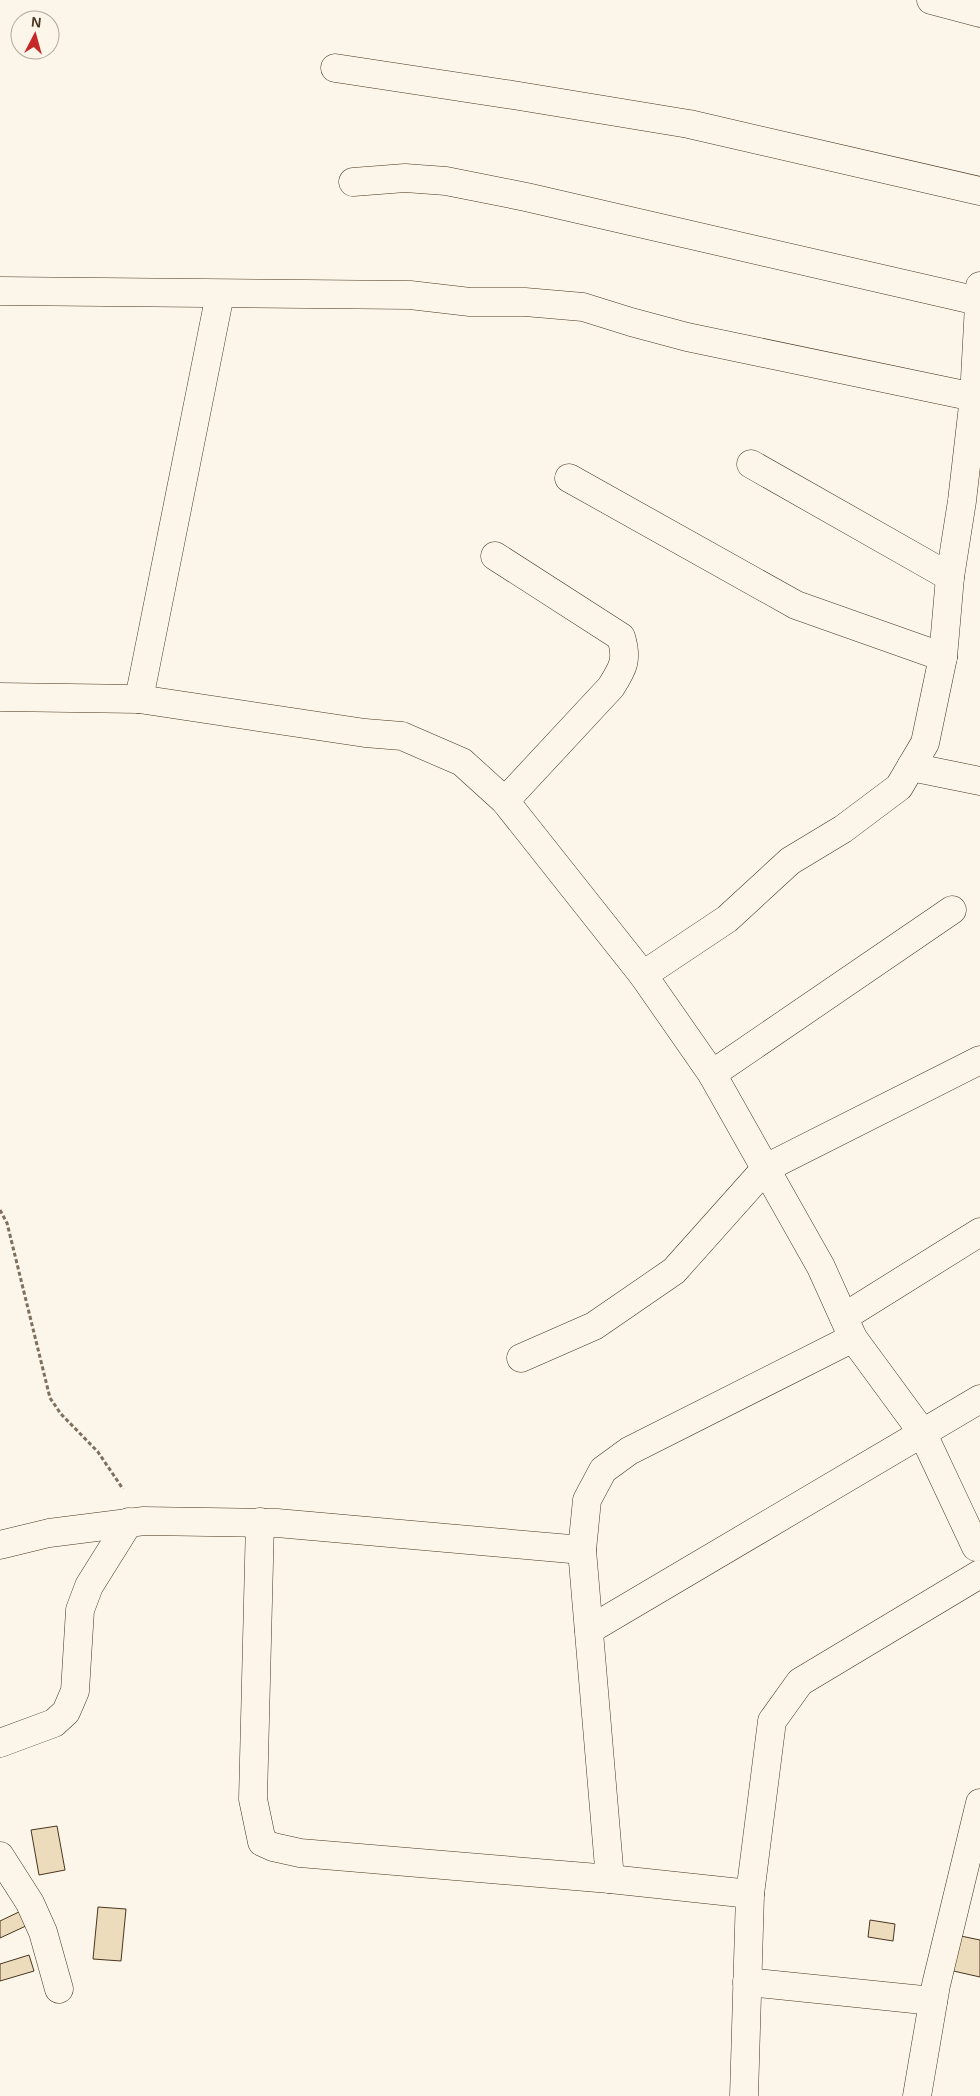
<svg xmlns="http://www.w3.org/2000/svg" width="980" height="2096" font-family="Arial,sans-serif">
  <style>
    .building { fill: #ecdcbc; stroke: #4a3520 }
    .lines { fill: none; stroke-linecap: round; stroke-linejoin: round }
    .street-casing { stroke: #4a3520; stroke-width: 29 }
    .path { stroke: #7f6f5c; stroke-width: 3; stroke-dasharray: 4 2.5; stroke-linecap: butt }
    .street { stroke: #fbf6e9; stroke-width: 28 }
  </style>
  <rect width="100%" height="100%" fill="#fbf6e9"/>
  <g class="building">
    <polygon points="57,1826 65,1870 39,1875 31,1830"/>
    <polygon points="98,1907 126,1909 121,1961 93,1959"/>
    <polygon points="21,1911 28,1925 0,1938 0,1921"/>
    <polygon points="870,1920 895,1924 893,1941 868,1937"/>
    <polygon points="956,1935 980,1940 980,1977 949,1970"/>
    <polygon points="29,1955 34,1971 0,1981 0,1964"/>
  </g>
  <g class="lines">
    <defs>
      <g id="street">
        <polyline points="931,0 980,13"/>
        <polyline points="335,68 513,95 689,124 980,191"/>
        <polyline points="353,182 405,178 446,181 526,197 978,301"/>
        <polyline points="980,286 974,397 962,501 950,577 943,657 925,743 899,787 843,829 790,861 727,919 643,975 712,1074 821,1267 853,1338 922,1432 976,1547 980,1546"/>
        <polyline points="0,291 410,295 470,302 525,302 583,307 631,322 687,337 974,397"/>
        <polyline points="751,464 950,577"/>
        <polyline points="569,478 796,605 943,657"/>
        <path d="M495,556L621,637C628,660 623,668 611,687L505,801"/>
        <polyline points="0,697 139,699 365,733 402,736 462,762 505,801 643,975"/>
        <polyline points="139,699 220,294"/>
        <polyline points="911,767 980,781"/>
        <polyline points="712,1074 952,910"/>
        <polyline points="844,1317 980,1232"/>
        <polyline points="521,1358 594,1326 674,1271 766,1168 980,1060"/>
        <polyline points="260,1522 253,1799 262,1842 273,1847 300,1853 610,1879 750,1894"/>
        <polyline points="0,1545 49,1533 144,1521 277,1523 582,1550"/>
        <polyline points="589,1630 980,1399"/>
        <polyline points="0,1743 54,1723 66,1712 75,1691 80,1610 89,1586 129,1522"/>
        <polyline points="0,1856 30,1903 43,1932 59,1989"/>
        <polyline points="610,1879 582,1550 587,1500 603,1470 629,1451 853,1338"/>
        <polyline points="747,1982 933,2001"/>
        <polyline points="744,2096 750,1894 772,1721 800,1682 980,1574"/>
        <polyline points="917,2096 936,1985 980,1803"/>
      </g>
    </defs>
    <use href="#street" class="street-casing"/>
    <polyline class="path" points="0,1210 7,1223 50,1398 61,1414 98,1452 123,1489"/>
    <use href="#street" class="street"/>
  </g>
  <g transform="translate(35 35) rotate(6)"><circle r="24" fill="#fbf6e9" stroke="#b4a999"/>
  <path d="M0-4L9 19L0 12L-9 19Z" fill="#c62828"/>
  <text y="-8" font-size="14" font-weight="bold" text-anchor="middle" fill="#4a3520">N</text>
  </g>
</svg>
